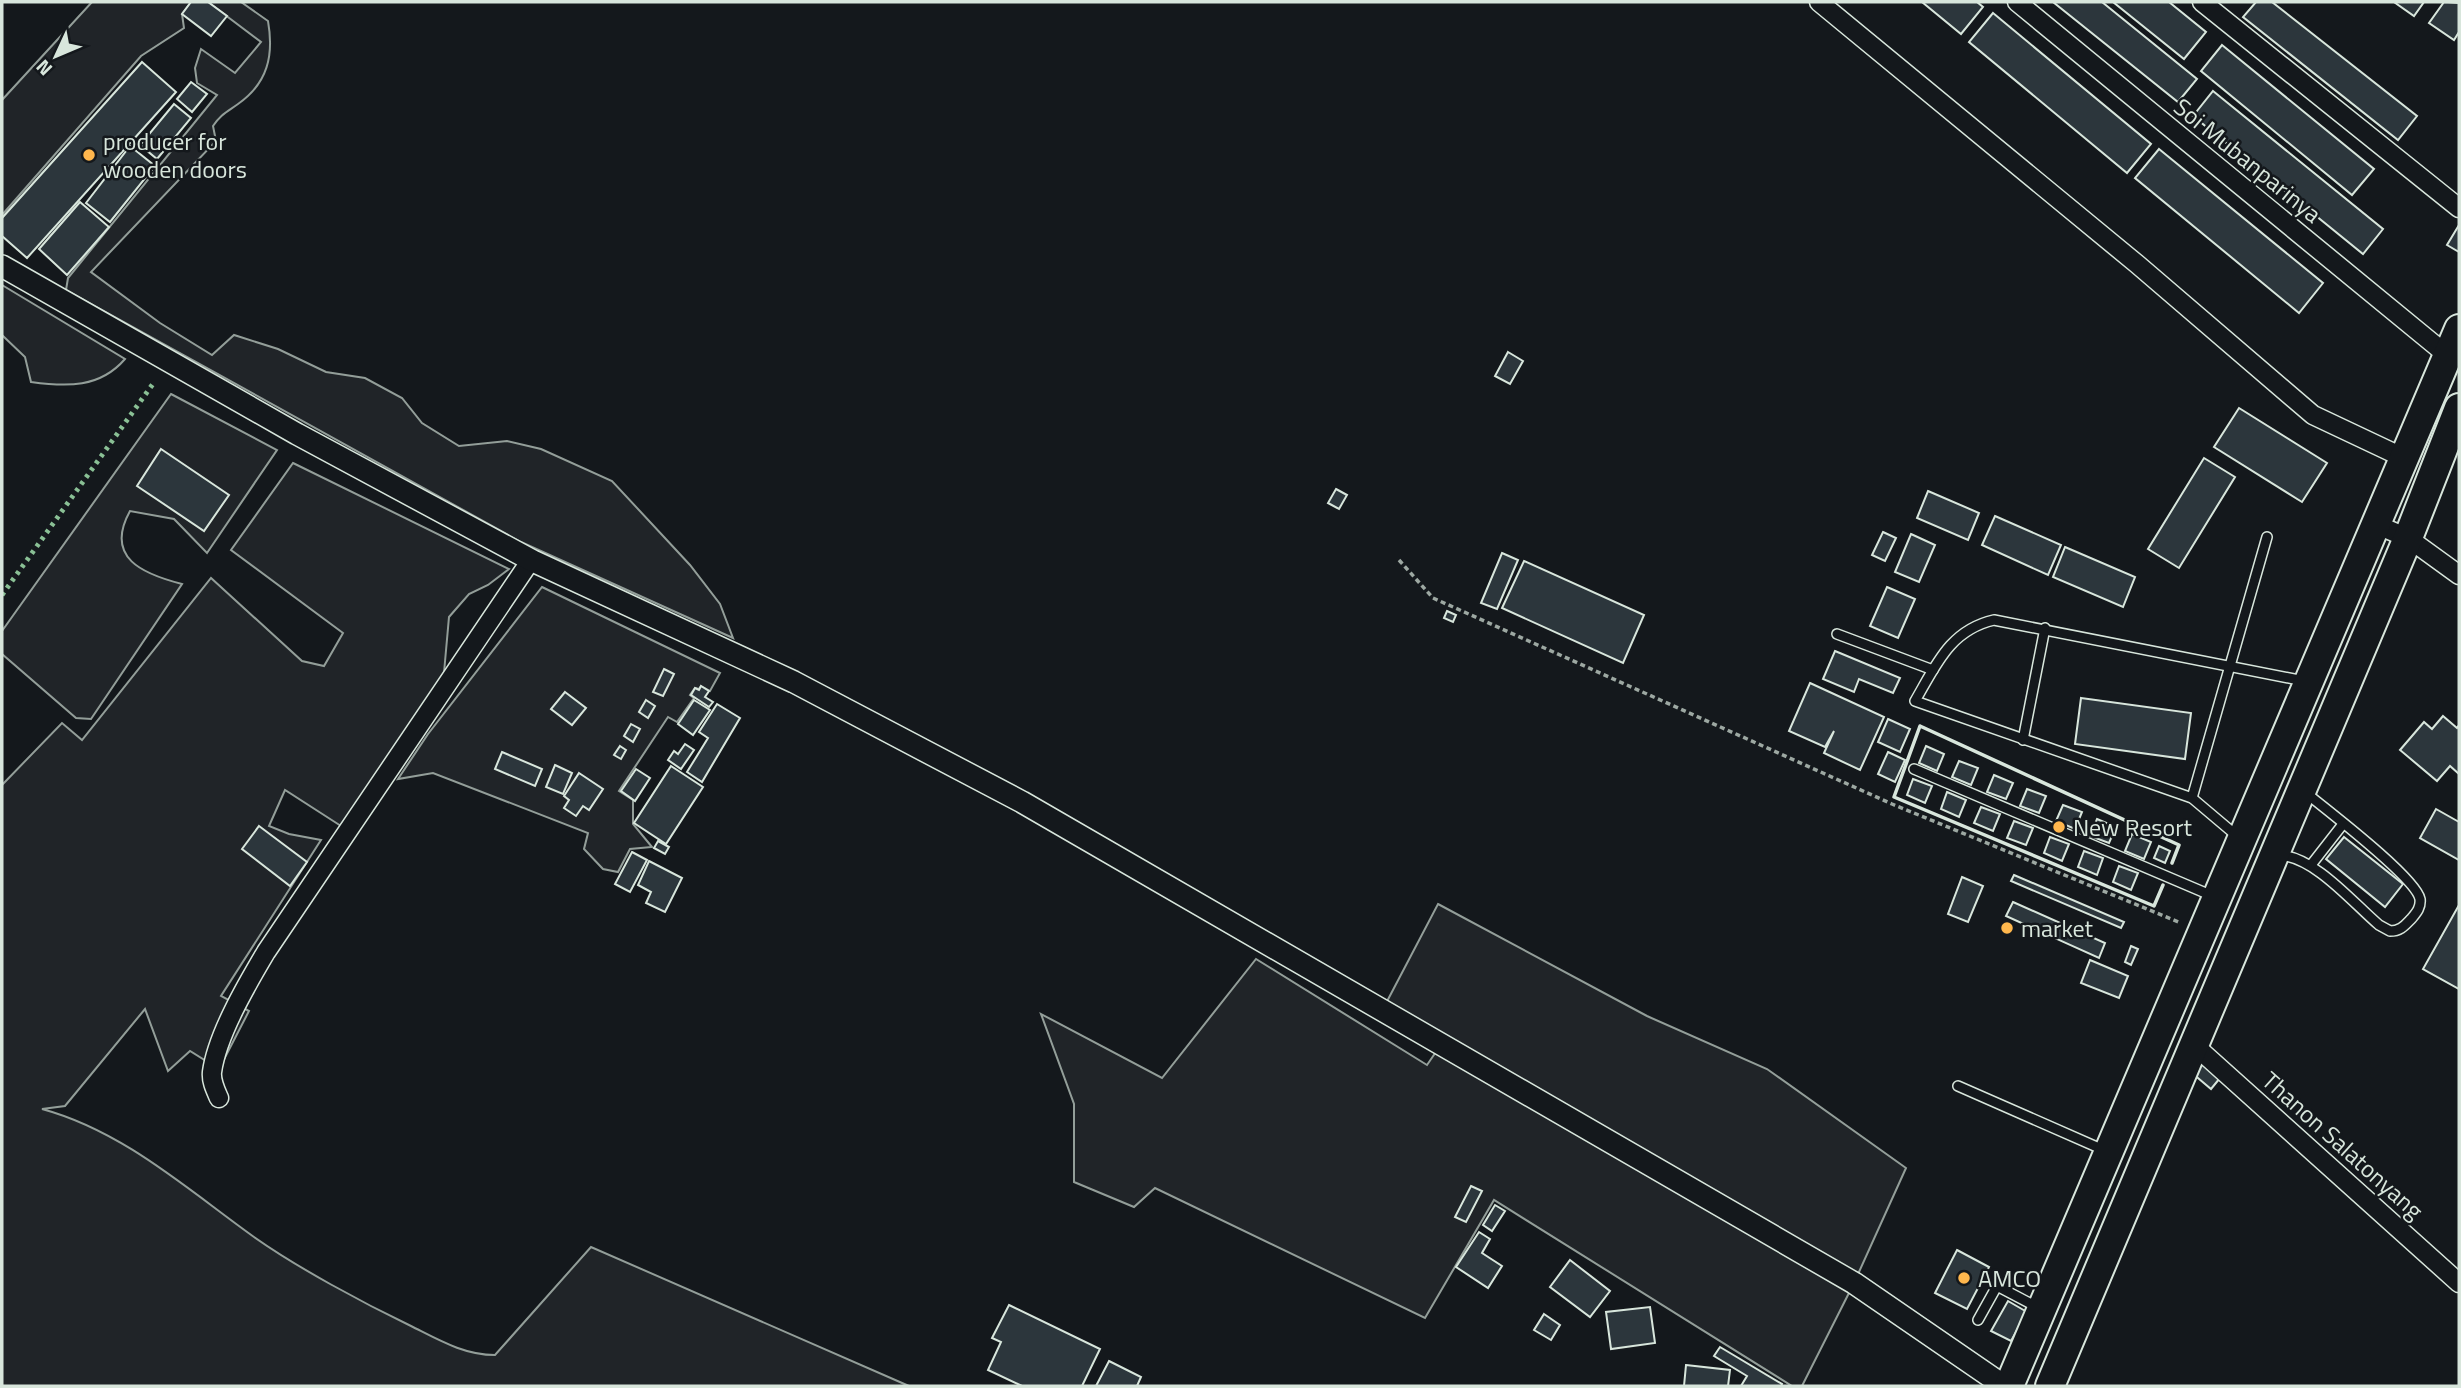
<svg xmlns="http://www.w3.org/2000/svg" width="2461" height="1388" font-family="'Titillium Web',sans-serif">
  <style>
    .green { fill: #202428; stroke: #939e99; stroke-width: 2 }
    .building { fill: #2c363c; stroke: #d8e6dc; stroke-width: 2 }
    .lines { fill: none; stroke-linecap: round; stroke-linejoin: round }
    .service-casing { stroke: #d8e6dc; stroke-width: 12 }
    .minor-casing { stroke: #d8e6dc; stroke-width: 21 }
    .tertiary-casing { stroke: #d8e6dc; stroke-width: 24 }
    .primary-casing { stroke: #d8e6dc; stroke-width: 32 }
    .path { stroke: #9da8a2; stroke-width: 3.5; stroke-dasharray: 5 3.5; stroke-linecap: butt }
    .service { stroke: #14181c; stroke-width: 9 }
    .minor { stroke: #14181c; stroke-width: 18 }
    .tertiary { stroke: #14181c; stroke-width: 21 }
    .primary { stroke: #14181c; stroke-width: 28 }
    .hedge { stroke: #8ac095; stroke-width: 5; stroke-dasharray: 3.5 5; stroke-linecap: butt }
    .wall { stroke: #d8e6dc; stroke-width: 3.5 }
    .poi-dot { fill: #ffb74d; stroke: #14181c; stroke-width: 2.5 }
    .labels { text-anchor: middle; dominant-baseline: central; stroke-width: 5; stroke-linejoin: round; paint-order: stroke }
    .poi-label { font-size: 24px; fill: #d8e6dc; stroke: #14181c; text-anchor: start }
    .street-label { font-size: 24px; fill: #d8e6dc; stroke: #14181c }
  </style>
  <rect width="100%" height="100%" fill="#14181c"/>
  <g class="green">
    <polygon points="92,2 191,2 182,14 184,28 141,56 2,215 2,100"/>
    <path d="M208,2H241L268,21C274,55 268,83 238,104C227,112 221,114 213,126L216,141L91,272L160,323L212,355L234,335L278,349L326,372L365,378L402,398L422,423L459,446L507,441L541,449L612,481L690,565L720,604L733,638L521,542L66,290L68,278L217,95L197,83L195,68L201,49L235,73L261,42Z"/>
    <path d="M2,285L125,359C100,388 67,387 31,382L25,357L2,335Z"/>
    <path d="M171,394L277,450L207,553L174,519L130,511C104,558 143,574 182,584L91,719L76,718L2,654V631Z"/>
    <path d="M293,463L509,569L488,585L469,594L449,617L443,684L341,826L285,790L269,826L289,834L321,840L221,996L249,1011L219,1069L190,1051L168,1071L145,1009L65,1106L42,1109C123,1131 187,1189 254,1237C298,1268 363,1303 411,1326C439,1340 464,1355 495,1355L591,1247L909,1386H2V785L62,723L82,740L211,578L302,661L324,666L343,633L231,550Z"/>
    <polygon points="542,587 720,673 710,691 701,686 699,689 695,688 690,695 694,698 677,722 668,717 619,791 633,800 633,824 652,847 630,849 618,872 603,869 584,849 588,833 433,773 398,779 428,734"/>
    <polygon points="1438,904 1647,1016 1767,1069 1906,1168 1854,1283 1802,1386 1792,1386 1494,1200 1425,1318 1155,1188 1134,1207 1074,1182 1074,1104 1041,1014 1162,1078 1256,959 1427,1065 1440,1046 1383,1009"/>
  </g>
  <g class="building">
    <polygon points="191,2 208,2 227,16 211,36 182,14"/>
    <polygon points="1922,2 1977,2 1983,7 1961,34"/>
    <polygon points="2053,2 2102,2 2197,79 2178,102"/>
    <polygon points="2113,2 2169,2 2206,32 2184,59"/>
    <polygon points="2256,2 2272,2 2417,116 2398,140 2243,17"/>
    <polygon points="2394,2 2424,2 2414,16"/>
    <polygon points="2444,2 2459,3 2459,32 2454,40 2429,23"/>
    <polygon points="1993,13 2151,144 2127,173 1969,42"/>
    <polygon points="2222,45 2374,169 2352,195 2201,71"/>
    <polygon points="142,62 176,92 27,258 2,236 2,218"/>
    <polygon points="191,82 207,94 192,112 177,99"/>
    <polygon points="2213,91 2383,229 2363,254 2193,116"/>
    <polygon points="174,104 191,118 157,159 140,145"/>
    <polygon points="130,146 155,166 110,222 86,203"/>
    <polygon points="2159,149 2323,283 2299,313 2135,178"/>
    <polygon points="80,202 109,227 67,275 39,249"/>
    <polygon points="2459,225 2459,252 2447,245"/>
    <polygon points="1508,352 1523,361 1510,384 1495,376"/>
    <polygon points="2239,408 2327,463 2302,502 2214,447"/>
    <polygon points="161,449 229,495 204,531 137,486"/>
    <polygon points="2204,458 2235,477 2179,568 2148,549"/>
    <polygon points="1336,489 1347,495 1339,509 1328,503"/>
    <polygon points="1928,491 1979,513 1968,540 1917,518"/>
    <polygon points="1995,516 2061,545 2048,575 1982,545"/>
    <polygon points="1883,532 1896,538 1885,561 1872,555"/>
    <polygon points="1911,534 1935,545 1919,582 1895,572"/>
    <polygon points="2065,547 2135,577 2123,607 2053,577"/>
    <polygon points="1502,553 1518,560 1497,609 1481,603"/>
    <polygon points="1524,561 1644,615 1623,663 1502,608"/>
    <polygon points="1887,587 1915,599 1898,638 1870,626"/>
    <polygon points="1447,611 1456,615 1453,622 1444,618"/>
    <polygon points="1835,651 1900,678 1893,693 1859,679 1854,692 1823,679"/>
    <polygon points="664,669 674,674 663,696 653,692"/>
    <polygon points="1810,683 1884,717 1860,770 1824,753 1834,731 1825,747 1789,731"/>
    <polygon points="701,686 709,691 705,697 713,702 709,707 691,695 695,688 699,690"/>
    <polygon points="565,692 586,708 572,725 551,709"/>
    <polygon points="2081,698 2191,713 2185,759 2075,744"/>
    <polygon points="646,700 655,706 648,718 639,712"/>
    <polygon points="694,700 710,710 693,735 678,724"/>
    <polygon points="717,704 740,718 702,782 687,772 708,738 699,732"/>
    <polygon points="2443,716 2457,728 2459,725 2459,774 2450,766 2437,781 2400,750 2424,722 2432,729"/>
    <polygon points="1888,719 1910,729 1900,752 1878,742"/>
    <polygon points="631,724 640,729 633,742 624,736"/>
    <polygon points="685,744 694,750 681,769 668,760 674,751 678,754"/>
    <polygon points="620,746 626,750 621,759 614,755"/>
    <polygon points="1926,746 1944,754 1937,771 1919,763"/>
    <polygon points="502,752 542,769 535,786 495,769"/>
    <polygon points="1888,752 1905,760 1895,782 1878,774"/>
    <polygon points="1959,761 1978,768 1971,785 1952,777"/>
    <polygon points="555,765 572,773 563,794 546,787"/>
    <polygon points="671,766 703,787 666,844 634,823"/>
    <polygon points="636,769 650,778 635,801 621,791"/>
    <polygon points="579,773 603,789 589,810 583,806 576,816 564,808 569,800 564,796"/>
    <polygon points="1994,775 2013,783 2006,799 1987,792"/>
    <polygon points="1913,779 1932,786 1925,803 1907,795"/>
    <polygon points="2027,789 2046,796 2039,813 2020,806"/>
    <polygon points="1947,792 1966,800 1959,817 1941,809"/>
    <polygon points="2063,805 2082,812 2075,829 2056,821"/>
    <polygon points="1981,807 2000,814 1993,831 1974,823"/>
    <polygon points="2436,809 2459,822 2459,860 2420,838"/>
    <polygon points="2097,819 2116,827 2109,843 2090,836"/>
    <polygon points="2014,821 2033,828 2026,845 2007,838"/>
    <polygon points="259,826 307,862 290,886 242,849"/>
    <polygon points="2132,834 2151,842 2144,859 2125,851"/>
    <polygon points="2050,837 2069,844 2062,861 2044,853"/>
    <polygon points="2344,837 2403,884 2385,907 2326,859"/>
    <polygon points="658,841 669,847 665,854 654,848"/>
    <polygon points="2159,846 2170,851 2165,863 2154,858"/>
    <polygon points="2084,851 2103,858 2097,875 2078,867"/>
    <polygon points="632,852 647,860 630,892 615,884"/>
    <polygon points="649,861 682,878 665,912 646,903 651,892 638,885"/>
    <polygon points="2119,866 2138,873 2131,890 2113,882"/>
    <polygon points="2014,875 2124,922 2121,928 2011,881"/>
    <polygon points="1962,877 1983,886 1968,922 1948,914"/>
    <polygon points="2013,902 2105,943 2099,958 2006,916"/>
    <polygon points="2459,905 2459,989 2423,969"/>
    <polygon points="2131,946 2138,949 2131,965 2125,962"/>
    <polygon points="2090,960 2128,976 2119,998 2081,983"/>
    <polygon points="2202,1062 2220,1078 2211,1089 2192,1073"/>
    <polygon points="1471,1186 1482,1191 1466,1222 1455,1217"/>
    <polygon points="1495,1205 1505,1211 1492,1231 1483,1225"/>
    <polygon points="1479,1232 1490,1239 1482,1253 1502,1266 1488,1288 1456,1267"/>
    <polygon points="1957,1250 1989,1267 1967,1309 1935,1293"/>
    <polygon points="1570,1260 1610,1291 1590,1317 1550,1287"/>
    <polygon points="2008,1301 2027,1312 2011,1341 1991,1331"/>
    <polygon points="1009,1305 1100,1349 1082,1386 1022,1386 988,1370 1001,1342 992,1338"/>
    <polygon points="1650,1307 1655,1343 1611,1349 1606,1312"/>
    <polygon points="1544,1314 1560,1325 1551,1340 1534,1330"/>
    <polygon points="1720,1347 1782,1384 1781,1386 1741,1386 1747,1376 1714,1356"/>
    <polygon points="1109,1361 1141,1377 1137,1386 1096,1386"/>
    <polygon points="1686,1365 1730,1370 1728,1386 1684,1386"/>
  </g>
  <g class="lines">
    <defs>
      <g id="service">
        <polyline points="1837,634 1933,670"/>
        <polyline points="2023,740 2045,628"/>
        <polyline points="1914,769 2215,897"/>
        <polyline points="2192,798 2267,537"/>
        <path d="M2237,836L2192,798L1915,701C1936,665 1950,630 1994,620L2304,681"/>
        <path d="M2279,855C2315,857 2352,902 2379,925L2390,931C2401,931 2405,925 2412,918C2417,912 2421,907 2420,899C2416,878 2327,810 2306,793"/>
        <polyline points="2311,865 2343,824"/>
        <polyline points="1958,1086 2106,1151"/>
        <polyline points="1978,1320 1997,1286 2037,1307"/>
      </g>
      <g id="minor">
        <polyline points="1819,2 2137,264 2313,415 2404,458"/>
        <polyline points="2017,2 2447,355"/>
        <polyline points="2202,2 2459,208"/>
        <polyline points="2375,524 2408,538 2459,575"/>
        <polyline points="2193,1044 2459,1283"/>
        <path d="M219,1098C215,1089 211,1081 212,1072C217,1035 247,984 266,952L531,560"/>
      </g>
      <polyline id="tertiary" points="2,266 297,434 533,561 794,682 1022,802 1854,1283 2004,1386"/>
      <g id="primary">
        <polyline points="2009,1386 2459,329"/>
        <polyline points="2050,1386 2408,538 2459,408"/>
      </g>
    </defs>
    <use href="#service" class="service-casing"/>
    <use href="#minor" class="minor-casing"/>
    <use href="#tertiary" class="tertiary-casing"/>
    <use href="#primary" class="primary-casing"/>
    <polyline class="path" points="1399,560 1433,598 1892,804 2181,923"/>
    <use href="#service" class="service"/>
    <use href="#minor" class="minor"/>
    <use href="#tertiary" class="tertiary"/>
    <use href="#primary" class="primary"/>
    <polyline class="hedge" points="2,595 155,381"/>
    <polyline class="wall" points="2163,885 2154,906 1894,797 1920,726 2179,845 2172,863"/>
  </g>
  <g class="poi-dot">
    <circle cx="89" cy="155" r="7"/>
    <circle cx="2059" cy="827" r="7"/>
    <circle cx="2007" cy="928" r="7"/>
    <circle cx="1964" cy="1278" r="7"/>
  </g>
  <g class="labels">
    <g class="poi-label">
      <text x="103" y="141">producer for<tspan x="103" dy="28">wooden doors</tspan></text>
      <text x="2073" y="827">New Resort</text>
      <text x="2021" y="928">market</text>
      <text x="1978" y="1278">AMCO</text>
    </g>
    <g class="street-label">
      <text transform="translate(2248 160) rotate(39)">Soi Mubanparinya</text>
      <text transform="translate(2343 1145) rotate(42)">Thanon Salatonyang</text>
    </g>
  </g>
  <rect width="2461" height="1388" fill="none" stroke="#d8e6dc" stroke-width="7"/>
  <g transform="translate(56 56) rotate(226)" stroke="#14181c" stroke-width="5" paint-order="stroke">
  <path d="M0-5L12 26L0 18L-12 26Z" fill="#d8e6dc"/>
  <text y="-10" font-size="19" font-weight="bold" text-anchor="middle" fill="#d8e6dc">N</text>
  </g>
</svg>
